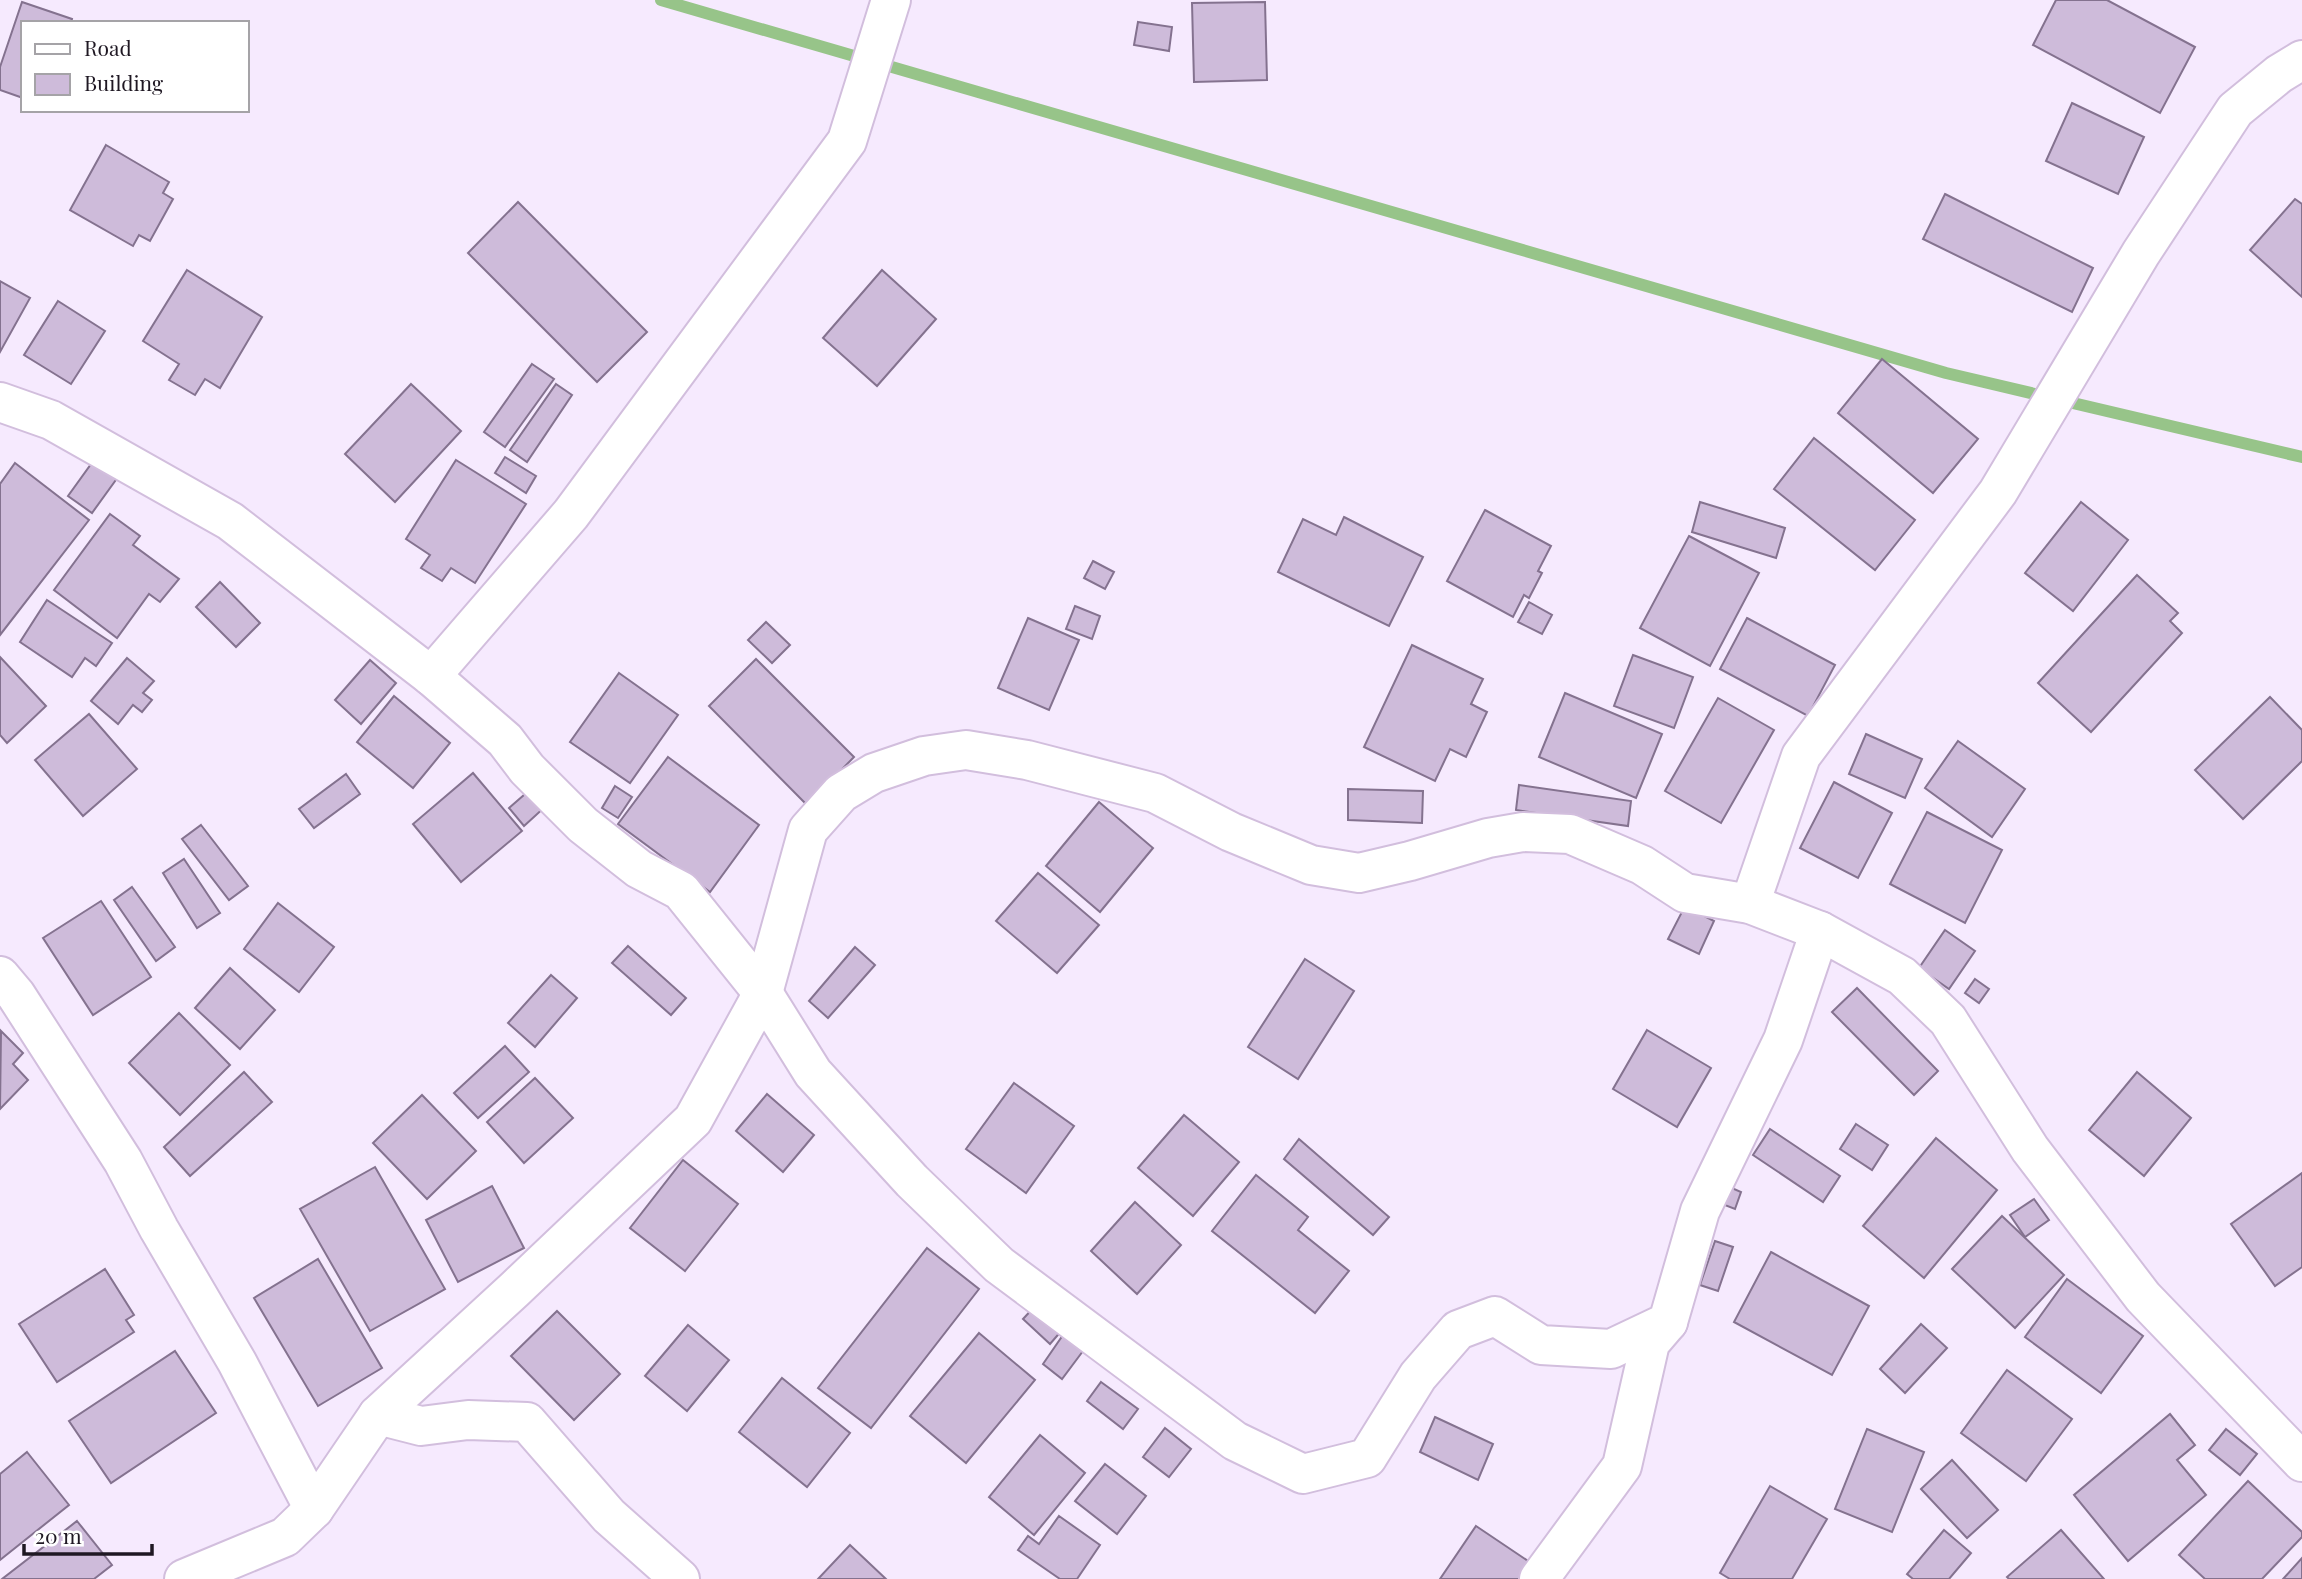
<svg xmlns="http://www.w3.org/2000/svg" width="2302" height="1579" font-family="'Playfair Display',serif">
  <style>
    .lines { fill: none; stroke-linecap: round; stroke-linejoin: round }
    .stream { stroke: #97c489; stroke-width: 12 }
    .building { fill: #cebbda; stroke: #84728f; stroke-width: 2 }
    .street-casing { stroke: #d2bedd; stroke-width: 42 }
    .street { stroke: #fff; stroke-width: 38 }
  </style>
  <rect width="100%" height="100%" fill="#f6eafe"/>
  <g class="lines">
    <polyline class="stream" points="661,0 1946,373 2302,457"/>
  </g>
  <g class="building">
    <polygon points="2056,0 2107,0 2195,47 2160,113 2033,45"/>
    <polygon points="22,2 72,19 71,23 23,23 23,98 0,90 0,67"/>
    <polygon points="1265,2 1267,80 1194,82 1192,3"/>
    <polygon points="1138,22 1172,27 1169,51 1134,45"/>
    <polygon points="2072,103 2144,137 2118,194 2046,161"/>
    <polygon points="106,145 169,182 163,193 173,199 150,241 139,235 133,246 70,210"/>
    <polygon points="1945,194 2093,268 2072,312 1923,239"/>
    <polygon points="2295,199 2302,204 2302,297 2250,250"/>
    <polygon points="518,202 647,332 597,382 468,253"/>
    <polygon points="187,270 262,317 220,388 205,379 195,395 169,380 179,364 143,341"/>
    <polygon points="882,270 936,319 877,386 823,338"/>
    <polygon points="0,281 30,298 0,352"/>
    <polygon points="58,301 105,331 71,384 24,355"/>
    <polygon points="1882,359 1978,439 1933,493 1838,413"/>
    <polygon points="532,364 554,379 505,447 484,432"/>
    <polygon points="411,384 461,431 395,502 345,454"/>
    <polygon points="556,384 572,395 527,462 510,450"/>
    <polygon points="1814,438 1915,520 1875,570 1774,489"/>
    <polygon points="505,457 536,476 526,493 495,473"/>
    <polygon points="94,460 118,477 92,513 68,496"/>
    <polygon points="456,460 526,504 475,583 451,568 442,581 421,568 430,555 406,539"/>
    <polygon points="15,463 89,520 0,635 0,484"/>
    <polygon points="1700,502 1785,528 1776,558 1692,532"/>
    <polygon points="2081,502 2128,540 2073,611 2025,573"/>
    <polygon points="1485,510 1551,546 1538,571 1542,573 1529,598 1524,595 1513,617 1447,581"/>
    <polygon points="110,514 140,536 133,545 179,579 160,602 149,594 117,638 54,590"/>
    <polygon points="1344,517 1423,557 1389,626 1278,572 1303,519 1336,535"/>
    <polygon points="1689,536 1759,573 1710,666 1640,628"/>
    <polygon points="1093,561 1114,572 1105,589 1084,578"/>
    <polygon points="2137,575 2178,613 2170,621 2182,633 2091,732 2038,683"/>
    <polygon points="220,582 260,623 236,647 196,607"/>
    <polygon points="47,600 112,643 96,666 85,658 72,677 20,642"/>
    <polygon points="1529,602 1552,615 1542,634 1518,622"/>
    <polygon points="1075,606 1100,616 1092,639 1066,629"/>
    <polygon points="1028,618 1079,640 1049,710 998,688"/>
    <polygon points="1747,618 1835,665 1808,716 1720,669"/>
    <polygon points="766,622 790,645 772,663 748,640"/>
    <polygon points="1412,645 1483,679 1471,704 1487,712 1466,757 1450,749 1435,781 1364,747"/>
    <polygon points="1633,655 1693,677 1674,728 1614,706"/>
    <polygon points="0,657 46,706 7,743 0,735"/>
    <polygon points="127,658 154,681 143,693 152,700 142,712 133,705 118,724 91,701"/>
    <polygon points="756,659 854,757 807,805 709,706"/>
    <polygon points="370,660 396,683 361,724 335,700"/>
    <polygon points="619,673 678,715 630,783 570,742"/>
    <polygon points="1565,693 1662,734 1636,798 1539,757"/>
    <polygon points="394,696 450,743 413,788 357,742"/>
    <polygon points="2270,697 2302,730 2302,761 2243,819 2195,770"/>
    <polygon points="1718,698 1774,730 1721,823 1665,791"/>
    <polygon points="89,714 137,769 83,816 35,760"/>
    <polygon points="1866,734 1922,759 1905,798 1849,774"/>
    <polygon points="1958,741 2025,789 1992,837 1925,788"/>
    <polygon points="668,757 759,825 710,892 618,824"/>
    <polygon points="473,773 522,831 461,882 413,824"/>
    <polygon points="346,774 360,794 314,828 299,809"/>
    <polygon points="1834,782 1892,813 1858,878 1800,848"/>
    <polygon points="1519,785 1631,801 1628,826 1516,810"/>
    <polygon points="615,786 632,797 618,818 602,808"/>
    <polygon points="532,788 546,806 524,826 509,808"/>
    <polygon points="1348,789 1423,791 1422,823 1348,820"/>
    <polygon points="1099,802 1153,848 1100,912 1046,866"/>
    <polygon points="1927,812 2002,850 1965,923 1890,884"/>
    <polygon points="201,825 248,886 229,900 182,839"/>
    <polygon points="184,859 220,913 197,928 163,873"/>
    <polygon points="1038,873 1099,925 1057,973 996,921"/>
    <polygon points="132,887 175,947 156,961 114,900"/>
    <polygon points="101,901 151,977 93,1015 43,938"/>
    <polygon points="278,903 334,947 299,992 244,949"/>
    <polygon points="1685,906 1714,921 1699,954 1668,939"/>
    <polygon points="1945,930 1975,951 1949,989 1919,968"/>
    <polygon points="628,946 686,998 671,1015 612,963"/>
    <polygon points="855,947 875,965 828,1018 809,1001"/>
    <polygon points="1305,959 1354,991 1298,1079 1248,1047"/>
    <polygon points="230,968 275,1010 240,1049 195,1008"/>
    <polygon points="551,975 577,998 535,1047 508,1023"/>
    <polygon points="1975,979 1989,989 1979,1003 1965,993"/>
    <polygon points="1857,988 1938,1071 1914,1095 1832,1012"/>
    <polygon points="179,1013 230,1065 180,1115 129,1063"/>
    <polygon points="1647,1030 1711,1068 1677,1127 1613,1089"/>
    <polygon points="1,1031 23,1053 13,1064 28,1080 0,1109"/>
    <polygon points="505,1046 529,1072 478,1118 454,1093"/>
    <polygon points="244,1072 272,1102 190,1176 164,1147"/>
    <polygon points="2137,1072 2191,1118 2144,1176 2089,1130"/>
    <polygon points="535,1078 573,1118 524,1163 487,1122"/>
    <polygon points="1014,1083 1074,1126 1026,1193 966,1149"/>
    <polygon points="767,1094 814,1135 783,1172 736,1131"/>
    <polygon points="422,1095 476,1151 427,1199 373,1143"/>
    <polygon points="1184,1115 1239,1162 1193,1216 1138,1168"/>
    <polygon points="1856,1124 1888,1145 1872,1170 1840,1149"/>
    <polygon points="1770,1129 1840,1176 1823,1202 1753,1155"/>
    <polygon points="1936,1138 1997,1190 1924,1278 1863,1226"/>
    <polygon points="1299,1139 1389,1217 1373,1235 1284,1159"/>
    <polygon points="683,1160 738,1204 685,1271 630,1228"/>
    <polygon points="375,1167 445,1289 370,1331 300,1209"/>
    <polygon points="2302,1173 2302,1267 2275,1286 2231,1224"/>
    <polygon points="1256,1175 1308,1217 1298,1230 1349,1271 1315,1313 1212,1231"/>
    <polygon points="1725,1185 1741,1192 1735,1209 1717,1202"/>
    <polygon points="492,1186 524,1248 458,1282 426,1220"/>
    <polygon points="2034,1199 2049,1220 2025,1237 2010,1215"/>
    <polygon points="1135,1202 1181,1245 1137,1294 1091,1251"/>
    <polygon points="2002,1216 2064,1275 2015,1328 1952,1269"/>
    <polygon points="1715,1241 1733,1247 1718,1291 1700,1285"/>
    <polygon points="927,1248 979,1289 871,1428 818,1388"/>
    <polygon points="1771,1252 1869,1306 1832,1375 1734,1322"/>
    <polygon points="318,1259 382,1368 318,1406 254,1298"/>
    <polygon points="105,1269 134,1315 126,1320 134,1332 57,1382 19,1324"/>
    <polygon points="2067,1279 2143,1336 2101,1393 2025,1337"/>
    <polygon points="1036,1305 1063,1329 1050,1344 1023,1319"/>
    <polygon points="557,1311 620,1374 574,1420 511,1356"/>
    <polygon points="1921,1324 1947,1348 1905,1393 1880,1369"/>
    <polygon points="688,1325 729,1360 687,1411 645,1376"/>
    <polygon points="979,1333 1035,1380 966,1463 910,1416"/>
    <polygon points="1063,1335 1083,1351 1062,1379 1043,1364"/>
    <polygon points="175,1351 216,1413 111,1483 69,1421"/>
    <polygon points="2007,1370 2072,1419 2026,1481 1961,1433"/>
    <polygon points="782,1378 850,1433 807,1487 739,1432"/>
    <polygon points="1101,1382 1138,1409 1123,1429 1087,1401"/>
    <polygon points="2170,1414 2195,1445 2177,1460 2206,1495 2128,1561 2074,1495"/>
    <polygon points="1435,1417 1493,1444 1478,1480 1420,1452"/>
    <polygon points="1165,1428 1191,1449 1169,1477 1143,1457"/>
    <polygon points="1867,1429 1924,1452 1892,1532 1835,1509"/>
    <polygon points="2226,1429 2257,1454 2240,1475 2209,1450"/>
    <polygon points="1040,1435 1085,1473 1034,1535 989,1497"/>
    <polygon points="27,1452 69,1505 0,1560 0,1474"/>
    <polygon points="1952,1460 1998,1510 1967,1538 1921,1489"/>
    <polygon points="1105,1464 1146,1496 1117,1534 1075,1501"/>
    <polygon points="2248,1481 2302,1532 2302,1537 2262,1579 2205,1579 2179,1555"/>
    <polygon points="1770,1486 1827,1519 1792,1579 1730,1579 1720,1573"/>
    <polygon points="1059,1516 1100,1545 1077,1579 1060,1579 1018,1550 1028,1536 1039,1544"/>
    <polygon points="77,1521 112,1565 94,1579 2,1579"/>
    <polygon points="1476,1526 1537,1567 1530,1579 1440,1579"/>
    <polygon points="1944,1530 1971,1553 1949,1579 1913,1579 1907,1574"/>
    <polygon points="2061,1530 2104,1579 2009,1579 2007,1577"/>
    <polygon points="850,1545 886,1579 818,1579"/>
    <polygon points="2302,1558 2302,1579 2283,1579"/>
  </g>
  <g class="lines">
    <defs>
      <g id="street">
        <polyline points="0,402 51,420 230,521 431,676 505,740 527,769 583,825 639,869 681,891 763,993 813,1073 912,1181 999,1265 1235,1441 1303,1474 1367,1458 1418,1376 1458,1330 1495,1316 1541,1345 1611,1349 1668,1322 1700,1211 1783,1040 1820,931"/>
        <polyline points="431,676 571,514 847,141 891,0"/>
        <polyline points="1750,904 1801,756 1998,492 2141,253 2235,110 2279,74 2302,60"/>
        <polyline points="0,976 16,995 123,1161 159,1229 237,1362 314,1509"/>
        <polyline points="378,1415 421,1426 468,1420 527,1422 609,1516 680,1579"/>
        <polyline points="184,1579 285,1537 314,1509 378,1415 514,1290 693,1120 763,993 808,830 841,793 874,773 924,756 966,750 1027,760 1155,793 1231,832 1311,865 1359,873 1410,861 1488,838 1523,832 1570,834 1642,865 1685,893 1750,904 1820,931 1902,976 1948,1020 2030,1149 2143,1297 2302,1462"/>
        <polyline points="1539,1579 1622,1466 1650,1343 1668,1322"/>
      </g>
    </defs>
    <use href="#street" class="street-casing"/>
    <use href="#street" class="street"/>
  </g>
  <rect x="21" y="21" width="228" height="91" fill="#ffffff" stroke="#a5a3a7" stroke-width="2"/>
  <rect x="35" y="44" width="35" height="10" fill="#ffffff" stroke="#a5a3a7" stroke-width="2"/>
  <text x="84" y="56" font-size="21" fill="#1f1823">Road</text>
  <rect x="35" y="74" width="35" height="21" fill="#cebbda" stroke="#a5a3a7" stroke-width="2"/>
  <text x="84" y="91" font-size="21" fill="#1f1823">Building</text>
  <path d="M24 1544v10h128v-10" fill="none" stroke="#1f1823" stroke-width="3.5"/>
  <text x="35" y="1544" font-size="21" fill="#1f1823" stroke="#ffffff" stroke-width="5" paint-order="stroke">20 m</text>
</svg>
